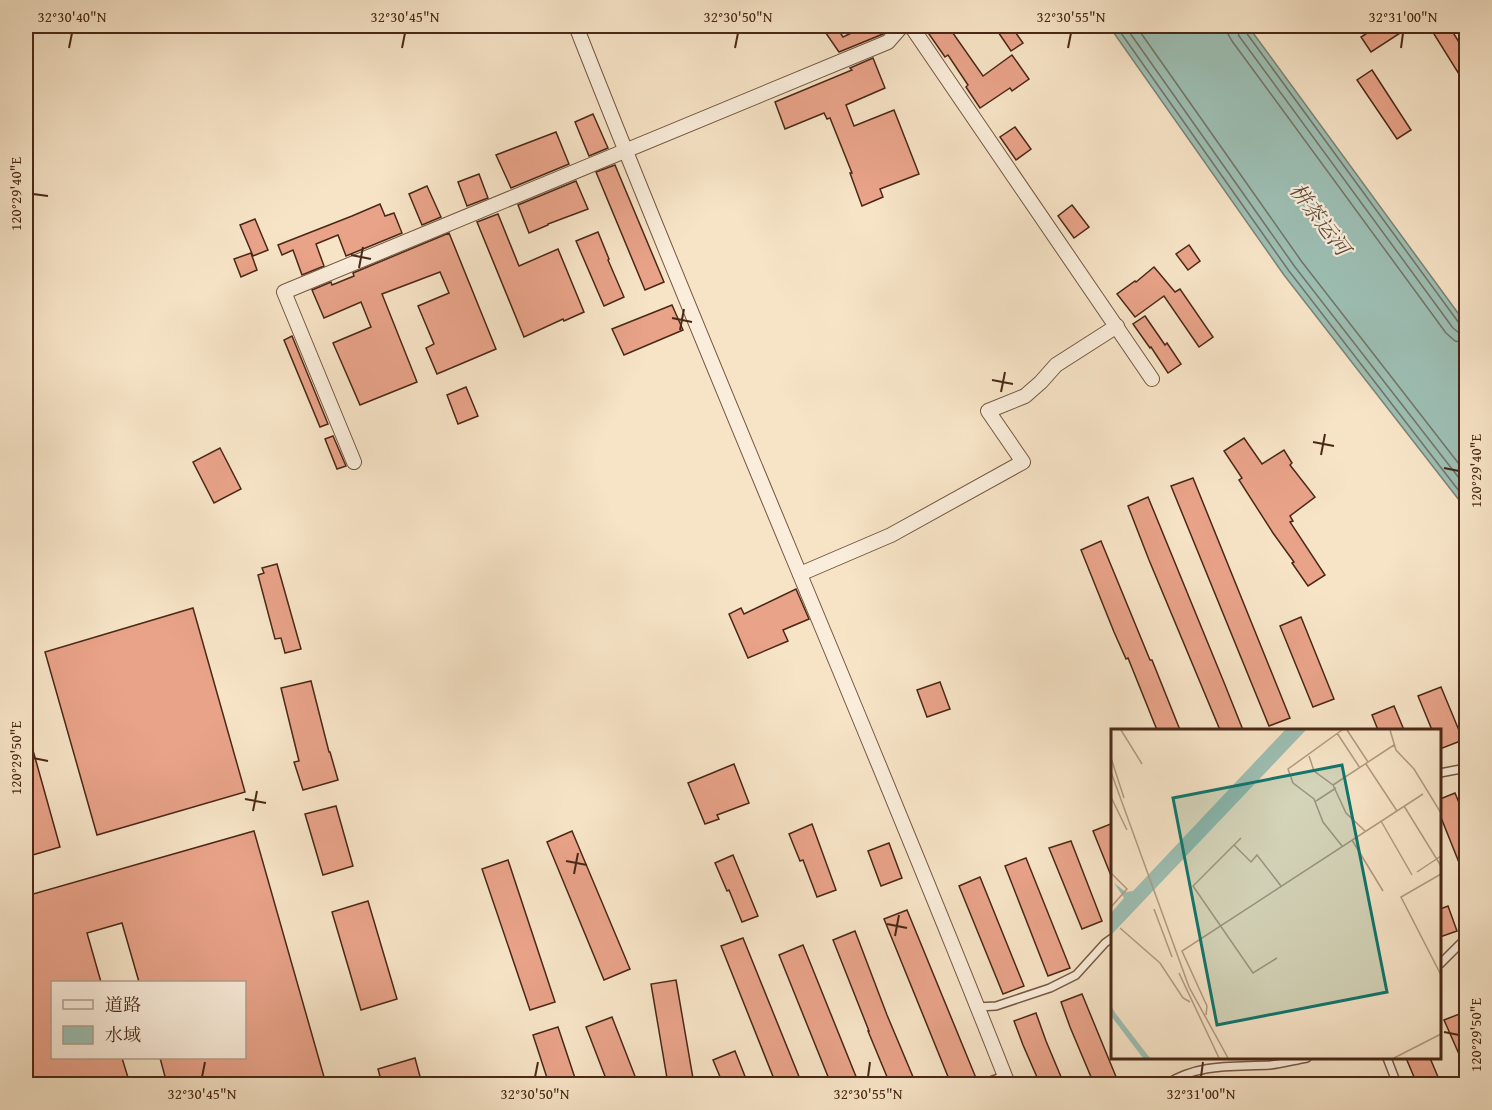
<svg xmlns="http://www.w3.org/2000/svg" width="1492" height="1110" font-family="'Gentium Book Plus','Noto Serif SC',serif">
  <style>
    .water { fill: #9dbfb4; stroke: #7c8375; stroke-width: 1.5 }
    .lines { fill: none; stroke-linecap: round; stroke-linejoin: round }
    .shore { stroke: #747465; stroke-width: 1.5 }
    .building { fill: #e9a389; stroke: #4a2816; stroke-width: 1.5 }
    .lane-casing { stroke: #755742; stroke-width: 10 }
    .street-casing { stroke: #755742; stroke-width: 16 }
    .lane { stroke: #faeddb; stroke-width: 7 }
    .street { stroke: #faeddb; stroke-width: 14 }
    .ticks { fill: none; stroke: #4a2816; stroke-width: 2 }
    .labels { text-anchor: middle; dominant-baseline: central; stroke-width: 4.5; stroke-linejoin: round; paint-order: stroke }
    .water-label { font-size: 21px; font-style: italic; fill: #5f4e3e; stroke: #faeddb }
    .inset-road { fill: none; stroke: #b29980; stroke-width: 1.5 }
    .view { fill: #0f766e; fill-opacity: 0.15; stroke: #0f766e; stroke-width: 3 }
    .inset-edge { fill: none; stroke: #4a2816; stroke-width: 3 }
    .neatline { fill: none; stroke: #4a2816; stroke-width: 2 }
    .ticks-label { font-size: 15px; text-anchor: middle; fill: #4a2816 }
  </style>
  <rect width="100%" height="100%" fill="#f7e4c7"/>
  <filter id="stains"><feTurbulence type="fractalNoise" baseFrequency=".00333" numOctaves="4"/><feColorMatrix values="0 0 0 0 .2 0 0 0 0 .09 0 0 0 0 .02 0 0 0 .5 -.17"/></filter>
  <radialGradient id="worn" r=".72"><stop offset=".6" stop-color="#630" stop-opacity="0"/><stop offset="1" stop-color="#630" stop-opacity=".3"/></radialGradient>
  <polygon class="water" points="1109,26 1248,26 1466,324 1466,509 1284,275"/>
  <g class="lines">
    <g class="shore">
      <polyline points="1116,26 1289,271 1466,500"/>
      <polyline points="1125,26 1295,267 1466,487"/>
      <polyline points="1136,26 1302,262 1466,473"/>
      <polyline points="1227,26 1228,34 1232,41 1446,333 1455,341 1466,343"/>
      <polyline points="1236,26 1239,36 1453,328 1459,333 1466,334"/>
      <polyline points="1244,26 1245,31 1459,323 1462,326 1466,326"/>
    </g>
  </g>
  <g class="building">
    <polygon points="821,26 836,26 843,37 866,26 890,26 883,34 839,52"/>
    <polygon points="943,26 948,26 983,76 1012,55 1029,79 1012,91 1010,88 980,108 966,87 968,85 948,55 945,57 929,34"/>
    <polygon points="994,26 1011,26 1023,43 1011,51"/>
    <polygon points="1378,26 1411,26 1371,52 1361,37"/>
    <polygon points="1429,26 1449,26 1467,55 1467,87"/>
    <polygon points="873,58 885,88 846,105 854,126 894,110 919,174 880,189 883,197 862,206 850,173 852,173 830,118 827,119 824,113 785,129 775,102 852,70 850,68"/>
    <polygon points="1372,70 1411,130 1397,139 1357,80"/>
    <polygon points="593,114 608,148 589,156 575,122"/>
    <polygon points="1015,127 1031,149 1016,160 1000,137"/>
    <polygon points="556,132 569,164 511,188 496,155"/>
    <polygon points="615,165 664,282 645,290 596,172"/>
    <polygon points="479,174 488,198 467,206 458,182"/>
    <polygon points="576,181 588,209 548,224 548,225 529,233 518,205"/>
    <polygon points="427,186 441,217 422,225 409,194"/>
    <polygon points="380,204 385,216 394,213 402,233 346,256 338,235 316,244 324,266 302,275 293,250 282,255 278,245 352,216"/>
    <polygon points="1072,205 1089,227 1074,238 1058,216"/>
    <polygon points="498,214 519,266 558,249 584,312 564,321 563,319 524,337 477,222"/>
    <polygon points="255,219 268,250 253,256 240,225"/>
    <polygon points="598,232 609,259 608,260 624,297 604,306 576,241"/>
    <polygon points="449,233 496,349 437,374 426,348 434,344 418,306 449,293 440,272 382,294 417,382 360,405 333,343 371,327 361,302 324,318 312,290 331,282 332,285 354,276 353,273"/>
    <polygon points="1189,245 1200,261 1188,270 1176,254"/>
    <polygon points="251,253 257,270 241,277 234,259"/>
    <polygon points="1154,267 1175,292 1180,289 1213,337 1199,347 1164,296 1135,317 1117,294 1135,281 1136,282"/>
    <polygon points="672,305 683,330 624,355 612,329"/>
    <polygon points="1145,316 1165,345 1167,343 1181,364 1168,373 1151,347 1150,348 1133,324"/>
    <polygon points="292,336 328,424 320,427 284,340"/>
    <polygon points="466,387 478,416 458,424 447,395"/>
    <polygon points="333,436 346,466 337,469 325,439"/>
    <polygon points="1244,438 1262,464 1284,450 1292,463 1290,465 1315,497 1290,516 1293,521 1290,522 1325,575 1308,586 1292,563 1294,562 1273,533 1239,480 1242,478 1224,451"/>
    <polygon points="220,448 241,489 214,503 193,462"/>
    <polygon points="1193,478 1290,718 1269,726 1171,486"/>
    <polygon points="1148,497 1223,680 1243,730 1220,730 1149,560 1128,506"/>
    <polygon points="1101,541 1150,660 1152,660 1180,730 1157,730 1128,658 1126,659 1114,632 1081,550"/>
    <polygon points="277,564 301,649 285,653 281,638 275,639 258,575 264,573 262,568"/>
    <polygon points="796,589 809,619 783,630 788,641 748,658 729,614 741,608 744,614"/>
    <polygon points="193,608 245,792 97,835 45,652"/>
    <polygon points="1301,617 1334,699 1313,707 1280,626"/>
    <polygon points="311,681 329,752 330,752 338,780 303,790 294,762 299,761 281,688"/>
    <polygon points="940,682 950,709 927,717 917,690"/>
    <polygon points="1441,687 1463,740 1440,749 1440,730 1432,730 1418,696"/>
    <polygon points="1394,706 1404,730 1378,730 1372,715"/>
    <polygon points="26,736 29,736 60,847 26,857"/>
    <polygon points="734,764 749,803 717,815 719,819 705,824 688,783"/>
    <polygon points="1455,793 1467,822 1466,880 1440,815 1440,799"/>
    <polygon points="336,806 353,866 323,875 305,814"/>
    <polygon points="1113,823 1113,878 1112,878 1093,831"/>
    <polygon points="812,824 836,890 817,897 803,860 800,861 789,834"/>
    <polygon points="254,831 326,1084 167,1084 160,1058 244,1058 244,982 139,982 122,923 87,933 101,982 52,982 52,1058 122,1058 130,1084 26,1084 26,896"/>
    <polygon points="572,831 630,969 604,980 547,842"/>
    <polygon points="1071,841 1102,921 1082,929 1049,848"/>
    <polygon points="889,843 902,878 881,886 868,851"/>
    <polygon points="733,855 758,916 742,922 729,890 727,891 715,863"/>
    <polygon points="1026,858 1070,968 1048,976 1005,866"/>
    <polygon points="508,860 555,1002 530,1010 482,869"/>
    <polygon points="980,877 1024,986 1003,994 959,886"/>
    <polygon points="368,901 397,999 361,1010 332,912"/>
    <polygon points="1448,906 1457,931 1440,937 1440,909"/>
    <polygon points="907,910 976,1078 961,1084 951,1084 884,919"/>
    <polygon points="855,931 887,1015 916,1084 890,1084 868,1031 869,1031 833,940"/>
    <polygon points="743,938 802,1084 776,1084 721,946"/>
    <polygon points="803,945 859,1084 831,1084 779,955"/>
    <polygon points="676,980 694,1084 668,1084 651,984"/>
    <polygon points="1082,994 1105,1050 1119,1084 1094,1084 1070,1027 1061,1002"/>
    <polygon points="1467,1011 1467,1070 1466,1070 1444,1020"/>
    <polygon points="1036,1013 1046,1041 1064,1084 1040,1084 1023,1045 1014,1021"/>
    <polygon points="612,1017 638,1084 608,1084 586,1027"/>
    <polygon points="558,1027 577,1084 549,1084 533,1035"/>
    <polygon points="735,1051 748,1084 723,1084 713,1060"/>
    <polygon points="415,1058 422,1084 382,1084 378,1069"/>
    <polygon points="1406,1058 1430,1058 1441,1084 1417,1084"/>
  </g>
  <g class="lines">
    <defs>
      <g id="lane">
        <polyline points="1440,773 1466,768"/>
        <polyline points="1440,964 1466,938"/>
        <polyline points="977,1007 996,1006 1050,988 1076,975 1105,943 1112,938"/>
        <polyline points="1387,1058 1397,1084"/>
        <polyline points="982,1084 1004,1076"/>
        <path d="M1166,1084C1200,1063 1232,1067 1270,1065C1282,1064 1295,1060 1307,1058"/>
      </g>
      <g id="street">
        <path d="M576,26C715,381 869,730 1008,1084"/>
        <polyline points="911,26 1152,379"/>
        <polyline points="354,462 284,292 888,42 902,26"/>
        <polyline points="800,574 891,535 1023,462 988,411 1025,396 1041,382 1056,365 1117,326"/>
      </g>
    </defs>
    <use href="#lane" class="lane-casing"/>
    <use href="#street" class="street-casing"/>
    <use href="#lane" class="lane"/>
    <use href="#street" class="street"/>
  </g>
  <path class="ticks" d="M69,48L72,33M402,48L405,33M735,48L738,33M1068,48L1071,33M1401,48L1403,33M33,194L48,196M351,255L371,259M359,268L363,247M672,318L692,322M680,330L684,309M992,380L1013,384M1001,392L1005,372M1313,442L1334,446M1321,455L1325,434M1444,468L1459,471M33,758L48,761M245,799L266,803M253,811L257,791M566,861L587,865M574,874L578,853M887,924L907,928M895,936L899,915M1444,1032L1459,1035M202,1077L205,1062M535,1077L538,1062M868,1077L870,1062M1201,1077L1203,1062"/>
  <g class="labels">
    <g class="water-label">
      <text transform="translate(1320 219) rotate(53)">栟茶运河</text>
    </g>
  </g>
  <g transform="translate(1111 729)">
    <rect width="330" height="330" fill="#f7e4c7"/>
    <path d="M174,1H195L0,206V184L13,169L3,154L15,163L22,162ZM0,277L5,285L39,329H32L0,287Z" fill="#9dbfb4"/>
    <path class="inset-road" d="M10,1L31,35M236,1L257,33M279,1L285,21L303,40L330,84M226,4L249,39M198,27L203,42L222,56L235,84L254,102M0,29L13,69M255,35L286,82M0,43L78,258L117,329M222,56L283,16M0,68L16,101M205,72L225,59M293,77L330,137M270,92L301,146M130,109L82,157L142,244L166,229M241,111L272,162M123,116L140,133L146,126L170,157M231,117L212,93L203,70L182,54L177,40L231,1M306,143L330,127M0,144L16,160L0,178M330,145L290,168L330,246M43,180L61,228M9,199L49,234L72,269L79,273M68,244L108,329M95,286L96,277L71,222L312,65M283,329L330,305"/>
    <path class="view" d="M231,36L276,263L106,296L62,69Z"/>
    <rect width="330" height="330" class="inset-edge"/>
  </g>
  <rect width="1492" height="1110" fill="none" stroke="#f7e4c7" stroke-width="66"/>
  <rect x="51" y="981" width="195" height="78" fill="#faeddb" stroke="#b49e8c" stroke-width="1.5"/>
  <rect x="63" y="1000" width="30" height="9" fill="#faeddb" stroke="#b49e8c" stroke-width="1.5"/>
  <text x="105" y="1011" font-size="18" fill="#4a2816">道路</text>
  <rect x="63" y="1026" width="30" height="18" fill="#9dbfb4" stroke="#b49e8c" stroke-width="1.5"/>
  <text x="105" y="1041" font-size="18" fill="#4a2816">水域</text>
  <rect x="33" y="33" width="1426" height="1044" class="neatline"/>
  <g class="ticks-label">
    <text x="72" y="22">32°30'40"N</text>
    <text x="405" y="22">32°30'45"N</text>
    <text x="738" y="22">32°30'50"N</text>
    <text x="1071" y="22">32°30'55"N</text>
    <text x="1403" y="22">32°31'00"N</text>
    <text transform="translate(16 194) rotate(-90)" y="5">120°29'40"E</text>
    <text transform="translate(1476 471) rotate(-90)" y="5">120°29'40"E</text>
    <text transform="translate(16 758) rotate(-90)" y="5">120°29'50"E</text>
    <text transform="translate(1476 1035) rotate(-90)" y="5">120°29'50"E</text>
    <text x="202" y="1099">32°30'45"N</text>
    <text x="535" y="1099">32°30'50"N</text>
    <text x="868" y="1099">32°30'55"N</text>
    <text x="1201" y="1099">32°31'00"N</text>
  </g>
  <rect width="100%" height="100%" filter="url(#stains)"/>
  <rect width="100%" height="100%" fill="url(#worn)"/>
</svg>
